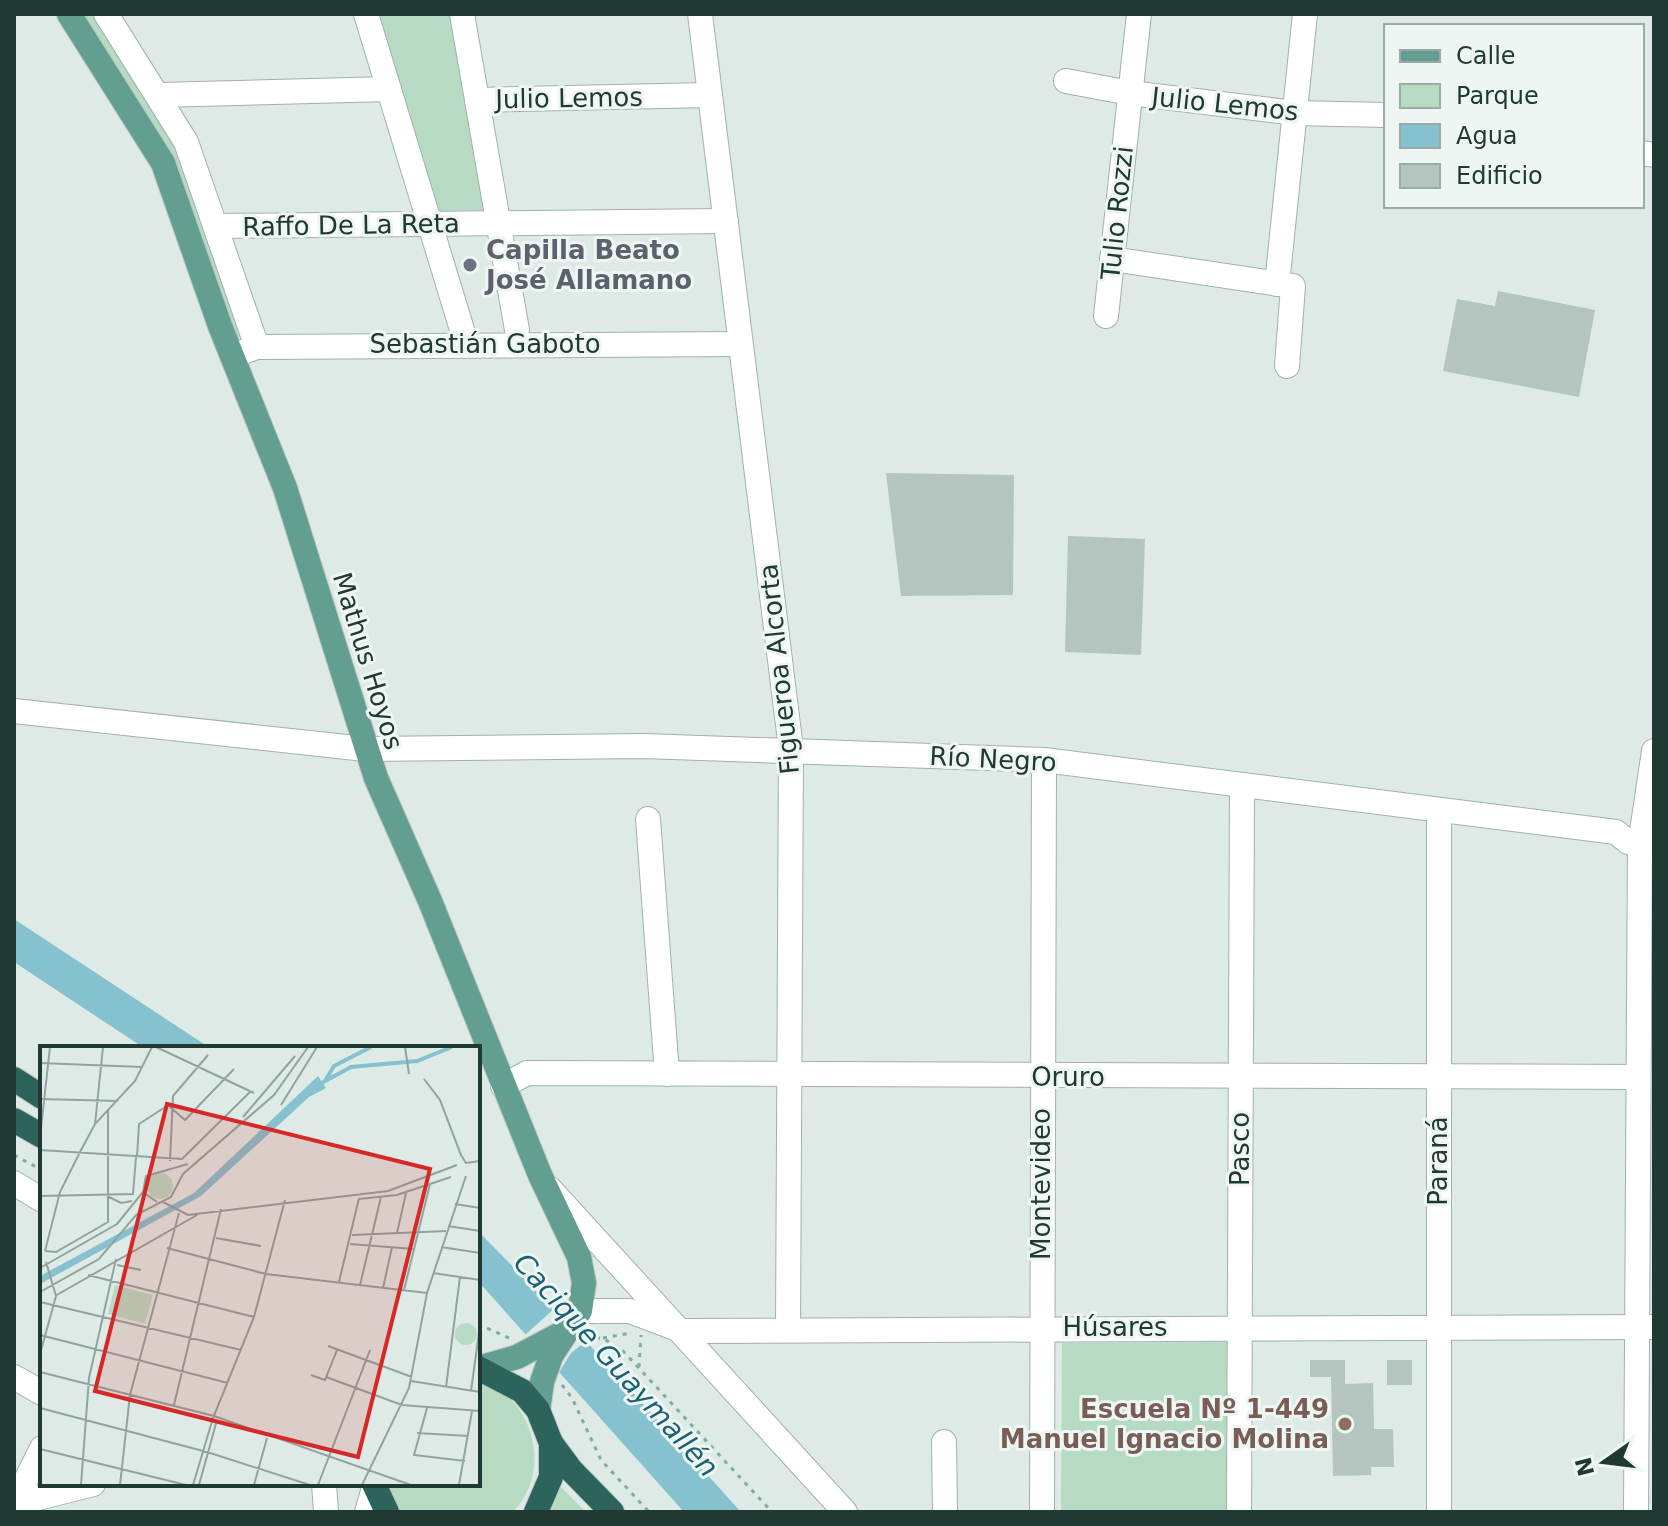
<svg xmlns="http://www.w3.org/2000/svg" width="1668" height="1526" font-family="'DejaVu Sans',sans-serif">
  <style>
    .green { fill: #b7dbc2 }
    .water { fill: #86c1cf }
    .pier { fill: #deeae5 }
    .building { fill: #b4c4be }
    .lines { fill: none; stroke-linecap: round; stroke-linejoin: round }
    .minor-casing { stroke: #a1b1ac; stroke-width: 26 }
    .major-casing { stroke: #bcc4c2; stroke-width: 26 }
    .highway-casing { stroke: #bcc4c2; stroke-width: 26 }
    .path { stroke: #7fada0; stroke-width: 3; stroke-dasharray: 4 6; stroke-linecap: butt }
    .minor { stroke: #fff; stroke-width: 24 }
    .major { stroke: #639f91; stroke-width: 24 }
    .highway { stroke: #2c645b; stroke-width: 24 }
    .worship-dot { fill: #6b7280; stroke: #eef6f3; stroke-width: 3 }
    .education-dot { fill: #8d6e63; stroke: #eef6f3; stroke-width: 3 }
    .labels { text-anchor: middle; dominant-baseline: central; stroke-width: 6; stroke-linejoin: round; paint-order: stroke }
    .street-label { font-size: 26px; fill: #203933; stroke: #eef6f3 }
    .worship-label { font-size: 26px; font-weight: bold; fill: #5b616d; stroke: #eef6f3; text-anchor: start }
    .education-label { font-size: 26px; font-weight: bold; fill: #785e54; stroke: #eef6f3; text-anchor: end }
    .water-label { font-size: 28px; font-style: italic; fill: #1c6173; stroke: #eef6f3 }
    .inset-river { fill: none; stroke: #86c1cf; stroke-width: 4 }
    .inset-road { fill: none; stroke: #92a39e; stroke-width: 2 }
    .view { fill: #d62828; fill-opacity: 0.15; stroke: #d62828; stroke-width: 4 }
    .inset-edge { fill: none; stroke: #203933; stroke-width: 4 }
  </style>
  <rect width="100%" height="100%" fill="#deeae5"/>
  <g class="green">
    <polygon points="78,14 102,14 183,147 246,332 232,343 166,161"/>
    <polygon points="374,14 455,14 488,210 432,211"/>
    <polygon points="1230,1342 1231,1512 1061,1512 1062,1343"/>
    <path d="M478,1381C487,1385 498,1389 506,1395C540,1425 545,1479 513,1512H400L383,1484H478Z"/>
    <polygon points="559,1485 586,1512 547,1512"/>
  </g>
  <g class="water">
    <polygon points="14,919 17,921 210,1048 144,1048 14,962"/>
    <polygon points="478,1231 598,1354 741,1512 684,1512 478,1281"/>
  </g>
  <polygon class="pier" points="555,1308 586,1341 571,1353 558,1374 525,1335"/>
  <g class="building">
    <polygon points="1498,291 1595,310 1579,397 1443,371 1457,299 1495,306"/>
    <polygon points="886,473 1014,475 1013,595 901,596"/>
    <polygon points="1068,536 1145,539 1141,655 1065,652"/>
    <polygon points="1310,1360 1345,1360 1345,1384 1373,1383 1374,1429 1393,1429 1394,1467 1371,1467 1371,1475 1333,1476 1331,1377 1310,1377"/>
    <rect x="1387" y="1360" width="25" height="25"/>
  </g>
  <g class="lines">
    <defs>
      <g id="minor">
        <polyline points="106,14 186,142 257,347"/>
        <polyline points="366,14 463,333"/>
        <polyline points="462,14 517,330"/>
        <polyline points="700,14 791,749 788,1329"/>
        <polyline points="1066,81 1130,93 1295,113 1386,115"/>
        <polyline points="159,95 389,89"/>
        <polyline points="477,100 709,95"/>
        <polyline points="1642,153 1654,155"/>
        <polyline points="216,226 726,221"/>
        <polyline points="1112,259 1293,286 1287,366"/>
        <polyline points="1277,284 1305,14"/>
        <polyline points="1106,316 1139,14"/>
        <polyline points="232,356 257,347 739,344"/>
        <polyline points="14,711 365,749 644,746 1044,760 1616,832 1628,842 1654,846"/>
        <polyline points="648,819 667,1074"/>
        <polyline points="503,1086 527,1073 1637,1077"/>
        <polyline points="14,1183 42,1200"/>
        <polyline points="550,1189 845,1512"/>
        <polyline points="580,1311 630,1311 683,1331 1654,1327"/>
        <polyline points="14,1377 42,1393"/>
        <polyline points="944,1442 945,1512"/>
        <polyline points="324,1484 326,1512"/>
        <polyline points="14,1504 93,1484"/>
        <polyline points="14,1504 42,1448"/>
        <polyline points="367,1512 374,1488"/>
        <polyline points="1042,1512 1044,760"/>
        <polyline points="1239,1512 1242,787"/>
        <polyline points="1439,1512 1439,811"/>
        <polyline points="1636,1512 1640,845 1654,751"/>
      </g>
      <g id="major">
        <polyline points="69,14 163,163 220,326 285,488 376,778 430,901 540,1175 579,1257 584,1283 580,1311 551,1356 542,1382 538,1410"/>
        <polyline points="478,1368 517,1357 564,1332"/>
      </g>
      <g id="highway">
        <polyline points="14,1079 42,1097"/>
        <polyline points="14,1120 42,1136"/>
        <polyline points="478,1368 522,1391 538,1410 551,1443 571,1470 612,1512"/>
        <polyline points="374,1484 387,1512"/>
        <polyline points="536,1512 551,1477 551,1443"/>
      </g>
    </defs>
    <use href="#minor" class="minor-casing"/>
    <use href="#major" class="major-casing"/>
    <use href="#highway" class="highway-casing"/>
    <g class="path">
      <polyline points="14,1155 42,1170"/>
      <polyline points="478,1324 509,1338"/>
      <polyline points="586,1338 603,1338 624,1352 772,1512"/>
      <polyline points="603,1338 631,1333"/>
      <polyline points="639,1367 641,1335"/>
      <polyline points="562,1385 572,1398 601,1460 649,1512"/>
    </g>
    <use href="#minor" class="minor"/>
    <use href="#major" class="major"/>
    <use href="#highway" class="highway"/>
  </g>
  <circle class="worship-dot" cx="470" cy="265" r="8"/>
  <circle class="education-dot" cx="1345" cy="1424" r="8"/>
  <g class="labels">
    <g class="street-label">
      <text transform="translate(569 98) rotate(-1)">Julio Lemos</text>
      <text transform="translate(1225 104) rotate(6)">Julio Lemos</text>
      <text transform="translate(1117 213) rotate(-84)">Tulio Rozzi</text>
      <text transform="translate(351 225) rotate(-1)">Raffo De La Reta</text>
      <text x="485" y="344">Sebastián Gaboto</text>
      <text transform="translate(368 661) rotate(73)">Mathus Hoyos</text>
      <text transform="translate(779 669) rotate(-96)">Figueroa Alcorta</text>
      <text transform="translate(993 759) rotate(3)">Río Negro</text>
      <text x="1068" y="1077">Oruro</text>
      <text transform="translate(1240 1149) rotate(-90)">Pasco</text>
      <text transform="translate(1438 1161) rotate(-90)">Paraná</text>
      <text transform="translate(1041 1184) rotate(-90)">Montevideo</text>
      <text x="1115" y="1327">Húsares</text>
    </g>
    <g class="worship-label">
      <text x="486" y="250">Capilla Beato<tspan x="486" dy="30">José Allamano</tspan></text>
    </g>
    <g class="education-label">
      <text x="1329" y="1409">Escuela Nº 1-449<tspan x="1329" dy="30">Manuel Ignacio Molina</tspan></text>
    </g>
    <g class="water-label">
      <text transform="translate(616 1365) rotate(48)">Cacique Guaymallén</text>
    </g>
  </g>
  <g transform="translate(40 1046)">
    <rect width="440" height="440" fill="#deeae5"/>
    <path d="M107 140a13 13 0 1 1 26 0a13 13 0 1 1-26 0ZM75,239L113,249L105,278L68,268ZM415 288a11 11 0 1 1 22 0a11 11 0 1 1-22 0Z" fill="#b7dbc2"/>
    <path d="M278,30L286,42L269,51L161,150L0,238V230L154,147Z" fill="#86c1cf"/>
    <path class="inset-river" d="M285,35L294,20L331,1M278,39L311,21L377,15L412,1"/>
    <path class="inset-road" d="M116,1L214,47M365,1L369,28M0,17L102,21M384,33L400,54L421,109L426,117L440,115M0,53L78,55M241,59L277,1M130,61L145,74L194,23M203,71L255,10M55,78L63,1M0,91L10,1M0,104L142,113L211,45M97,111L99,78L130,58M130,115L133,50L168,9M0,150L93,148L96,111M67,150L81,157L92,155M319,153L357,149L411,131M117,156L103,146L106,130L148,118M123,156L148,169L348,145L417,119M415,158L440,162M408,180L440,185M357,187L366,147M312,189L406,185M176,192L221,200M310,198L374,203M401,201L440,207M127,202L226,228L387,247M5,205L20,146L40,106L55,78L95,35L112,1M5,205L16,206L68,176V64M77,219L101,224M0,222L77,178L103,146M393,227L440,234M48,229L214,271M299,236L319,152M320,239L341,151M343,242L352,201M364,244L390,138M0,246L59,213L96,169L131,151L143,128L234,49L268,1M15,250L157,169M0,256L201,304M0,289L188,337M288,300L372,331M0,308L16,250L6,216M0,326L174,370L371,439M271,329L285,334L297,304M286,331L362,359L440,365M371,335L440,346M406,341L420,231M431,345L440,279M134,359L181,163M0,362L167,406L270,439M387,362L374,409L425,415M377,387L428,390M0,403L146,439M41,439L49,332L76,213M80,439L90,349L139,167M153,439L173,372L214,271L245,154M159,439L177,374M214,439L227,392M278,439L330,304M322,439L369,342L387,247L426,130M419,439L432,365"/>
    <path class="view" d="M127,58L390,123L318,411L55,345Z"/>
    <rect width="440" height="440" class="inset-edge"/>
  </g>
  <rect width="1668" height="1526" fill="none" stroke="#203933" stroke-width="32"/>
  <rect x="1384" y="24" width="260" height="184" fill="#eef6f3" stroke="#9caaa6" stroke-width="2"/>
  <rect x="1400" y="50" width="40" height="12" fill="#639f91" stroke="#9caaa6" stroke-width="2"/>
  <text x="1456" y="64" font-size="24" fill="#203933">Calle</text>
  <rect x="1400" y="84" width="40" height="24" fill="#b7dbc2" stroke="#9caaa6" stroke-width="2"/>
  <text x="1456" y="104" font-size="24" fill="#203933">Parque</text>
  <rect x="1400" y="124" width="40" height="24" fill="#86c1cf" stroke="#9caaa6" stroke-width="2"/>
  <text x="1456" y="144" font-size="24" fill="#203933">Agua</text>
  <rect x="1400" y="164" width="40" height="24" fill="#b4c4be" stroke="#9caaa6" stroke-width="2"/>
  <text x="1456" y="184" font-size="24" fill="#203933">Edificio</text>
  <g transform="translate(1604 1462) rotate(256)" stroke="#eef6f3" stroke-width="6" paint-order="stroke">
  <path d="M0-6L14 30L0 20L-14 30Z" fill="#203933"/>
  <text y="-12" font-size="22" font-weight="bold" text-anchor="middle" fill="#203933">N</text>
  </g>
</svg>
